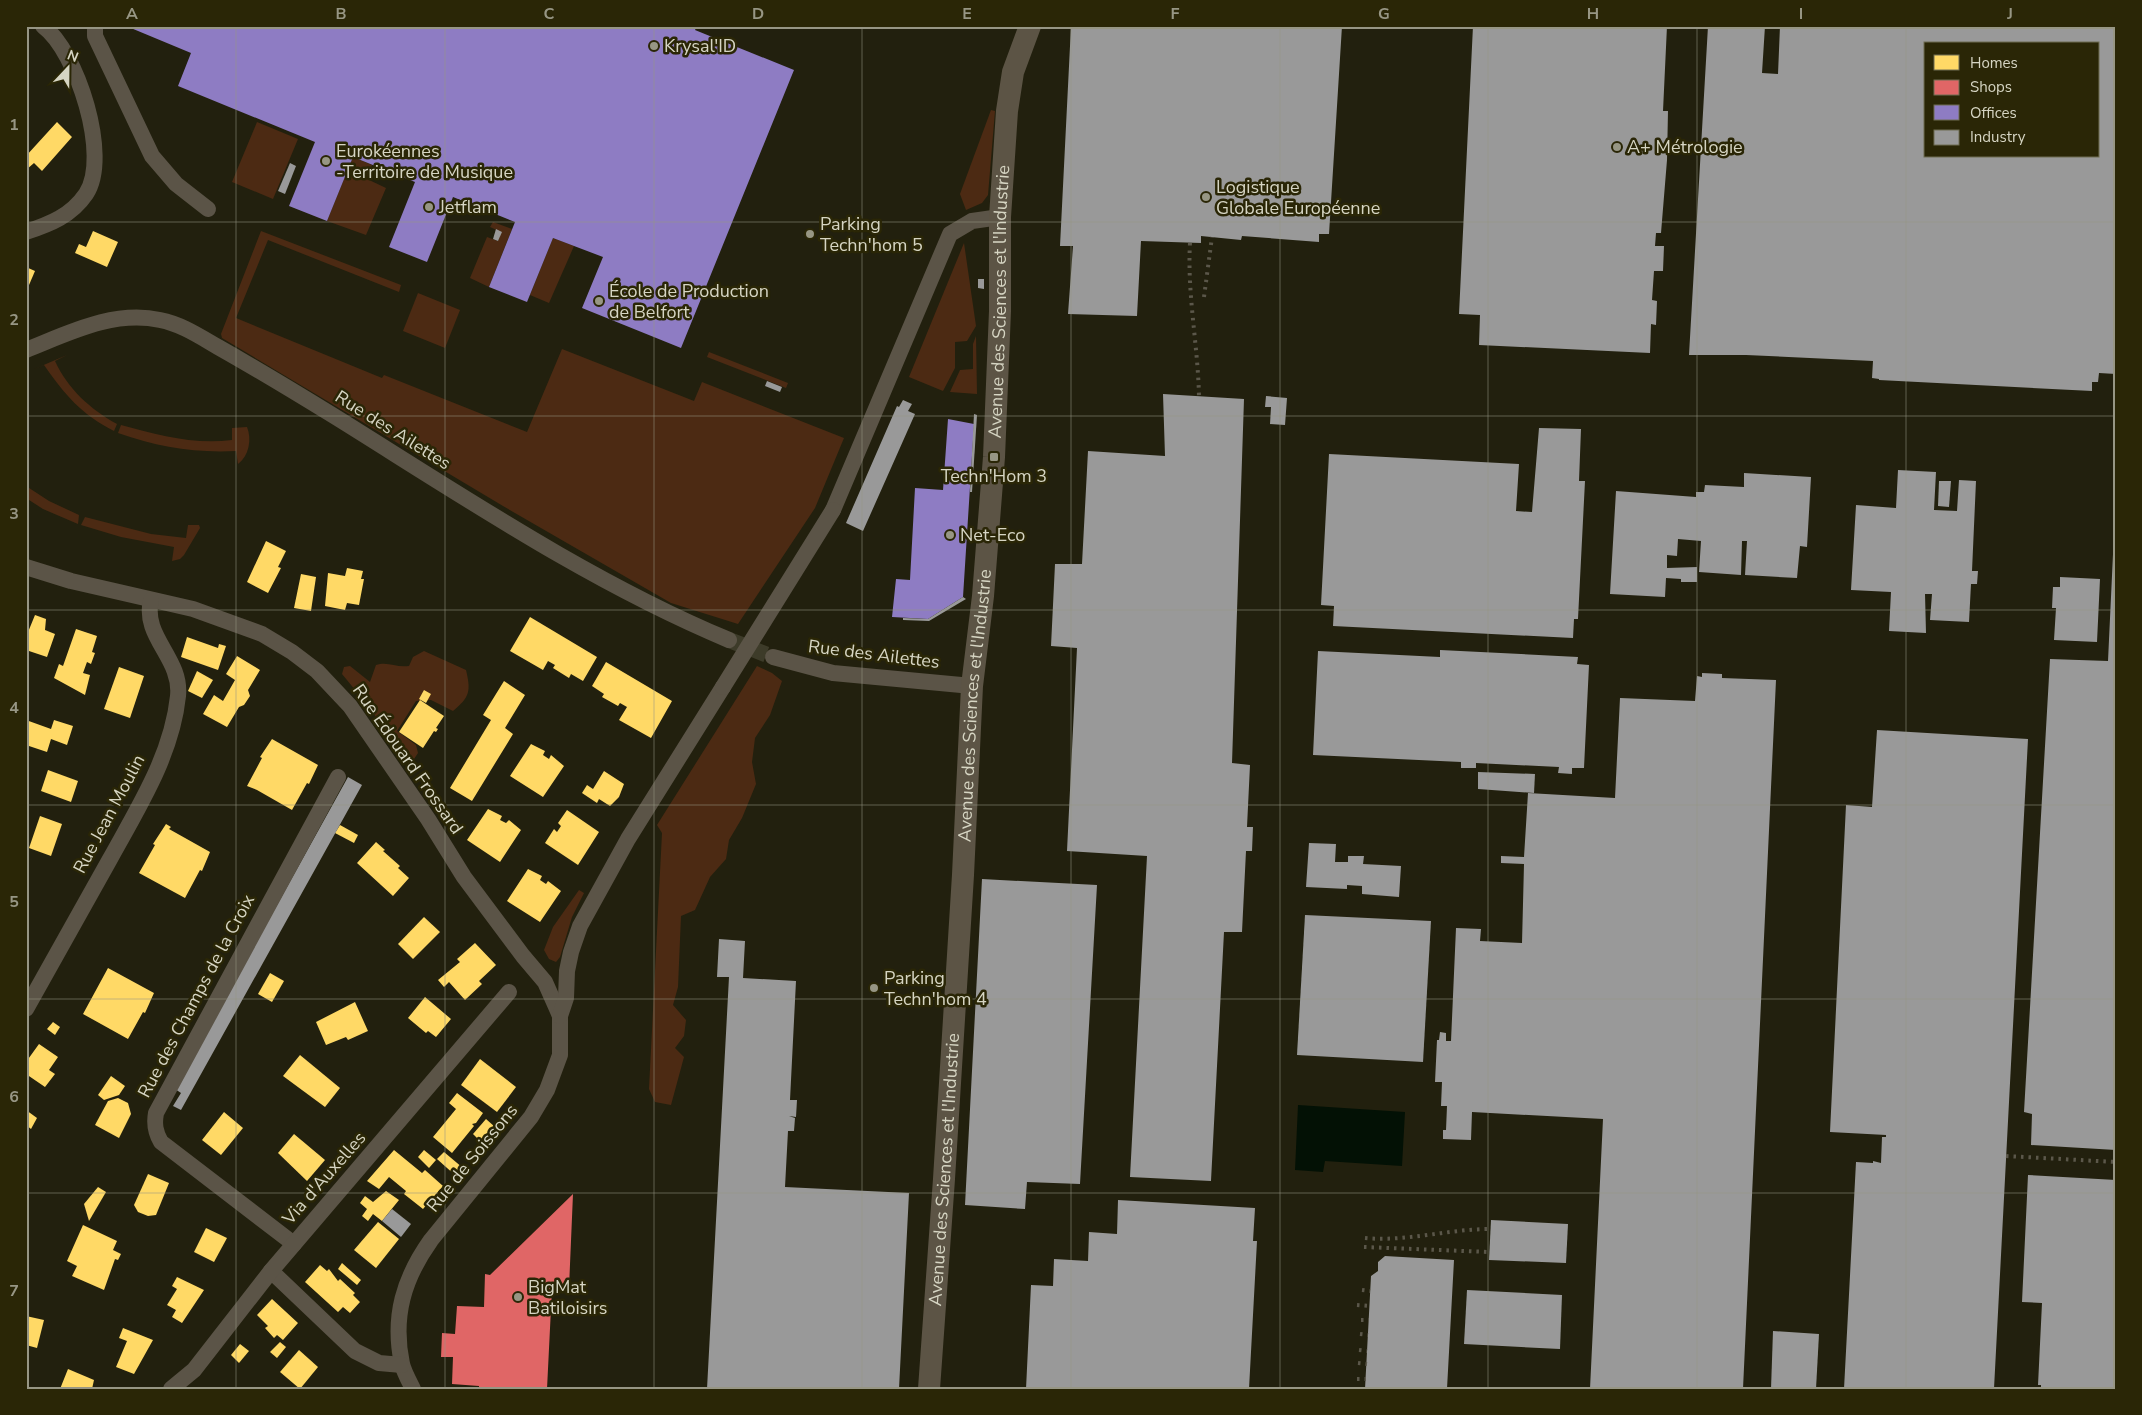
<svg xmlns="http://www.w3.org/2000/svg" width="2142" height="1415" font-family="'Nunito Sans',sans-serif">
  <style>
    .green { fill: #4c2a13 }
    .water { fill: #031105 }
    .homes { fill: #ffd966 }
    .shops { fill: #e06666 }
    .offices { fill: #8e7cc3 }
    .industry { fill: #999; fill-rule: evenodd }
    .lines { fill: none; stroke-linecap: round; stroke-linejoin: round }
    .street-tunnel { stroke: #3d3b29; stroke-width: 16; stroke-dasharray: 16 8; stroke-linecap: butt }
    .street { stroke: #5b5447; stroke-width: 16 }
    .secondary { stroke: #5c5445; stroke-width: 22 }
    .rail { stroke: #5b574a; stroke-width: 4; stroke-dasharray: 2.5 5; stroke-linecap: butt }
    .street-bridge { stroke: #5b5447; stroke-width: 16 }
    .grid { fill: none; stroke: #979684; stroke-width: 1; stroke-opacity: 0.55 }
    .poi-dot { fill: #979684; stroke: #2a2606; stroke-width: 2 }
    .labels { text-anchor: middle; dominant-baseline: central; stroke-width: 5; stroke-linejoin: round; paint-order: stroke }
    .poi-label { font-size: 18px; fill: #d6d5c3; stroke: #2a2606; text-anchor: start }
    .street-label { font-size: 18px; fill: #d6d5c3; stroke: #2a2606 }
    .neatline { fill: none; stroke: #979684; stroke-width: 2 }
    .grid-label { font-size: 16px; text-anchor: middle; font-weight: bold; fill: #979684 }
  </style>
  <rect width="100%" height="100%" fill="#22200e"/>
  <g class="green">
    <polygon points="991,110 995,111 988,195 982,203 966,210 960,194"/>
    <polygon points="257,122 298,139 273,199 232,182"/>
    <polygon points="353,157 372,165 367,179 386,188 366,235 327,221"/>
    <polygon points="493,222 512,229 489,287 470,278 487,237 498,241 501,232 490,227"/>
    <polygon points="261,231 401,285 399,292 268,240 236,318 382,378 384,375 527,432 562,349 694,401 702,382 844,438 815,508 738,624 671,603 503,506 222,338 221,334"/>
    <polygon points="553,238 574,246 549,303 530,295"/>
    <polygon points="964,243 976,326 967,341 955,342 955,368 943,391 909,377"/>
    <polygon points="418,293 460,310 445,348 403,331"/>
    <polygon points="976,336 977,394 950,392 960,370 973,369 973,344"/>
    <polygon points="709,352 788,383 786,388 707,357"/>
    <path d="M67,355L55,361C68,389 90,409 117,424L114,431C81,414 65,395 44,365L32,370Z"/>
    <path d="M121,425C158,435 194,445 232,440V428L247,427C252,439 249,456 238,464L236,451C193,453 158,447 118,433Z"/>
    <polygon points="26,486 49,501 79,515 78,524 43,509 26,498"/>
    <polygon points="85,517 151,534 186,538 188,525 199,525 200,528 184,555 180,559 172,561 174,547 121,537 81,525"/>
    <path d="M424,651L466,670C471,691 470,697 453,711L431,700L416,701L397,731L416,745L418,753L414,759L408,761L401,756L370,708L342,674L344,667L350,666L370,682L376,665C388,661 396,668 409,666L413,657Z"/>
    <polygon points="757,666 772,673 782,681 770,715 755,738 752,762 756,784 742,818 729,840 726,859 710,877 695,910 681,916 678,987 673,1005 686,1020 684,1036 675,1048 684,1057 671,1105 655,1102 649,1089 662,833 657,825"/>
    <polygon points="579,890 584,893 572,917 560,957 556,962 549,959 544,950 553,927"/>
  </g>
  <polygon class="water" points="1298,1105 1405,1112 1402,1166 1325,1161 1323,1172 1295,1170"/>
  <g class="homes">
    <polygon points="57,122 72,137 42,171 34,163 26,170 26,156"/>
    <polygon points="93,231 118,242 107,267 75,253 79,244 86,247"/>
    <polygon points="26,267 35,271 26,292"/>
    <polygon points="266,541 286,551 278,567 281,568 268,593 247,582"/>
    <polygon points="347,568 363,571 361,579 364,579 359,605 347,603 345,610 325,606 328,573 345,576"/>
    <polygon points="301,574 316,577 311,611 294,608"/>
    <polygon points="35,615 46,619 45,630 55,634 47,657 26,650 26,637"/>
    <polygon points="530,617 597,657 583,681 571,674 569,678 553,668 555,665 548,661 543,670 510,651"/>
    <polygon points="76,629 97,636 92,652 95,653 91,664 87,662 83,673 90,675 85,695 54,678 59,664 63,666"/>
    <polygon points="187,637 218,648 219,644 226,646 218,670 181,657"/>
    <polygon points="237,656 260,670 248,690 250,696 244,705 239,707 227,727 203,714 214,695 223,701 235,680 226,674"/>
    <polygon points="606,662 672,701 651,738 619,720 627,707 620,703 618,706 602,697 604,694 592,686"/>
    <polygon points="119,667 144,676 130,718 104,709"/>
    <polygon points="197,671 213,680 202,698 188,691"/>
    <polygon points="504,681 525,695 505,728 513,734 472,801 450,788 491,720 483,715"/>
    <polygon points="424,690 431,694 426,703 419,699"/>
    <polygon points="420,700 444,716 436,728 438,729 436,732 434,731 423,748 399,732"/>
    <polygon points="26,720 51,729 54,720 73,726 67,745 51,739 47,752 26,745"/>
    <polygon points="272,739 318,765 309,784 307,783 292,810 257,790 247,786 262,758 260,757"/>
    <polygon points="531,744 545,751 543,755 549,759 551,755 564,766 543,797 510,776"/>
    <polygon points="48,770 78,781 71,802 41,791"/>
    <polygon points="604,771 624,784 619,797 610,806 599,799 597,803 582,793 587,785 593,789"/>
    <polygon points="488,809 502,816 500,820 506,823 509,820 521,830 500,862 467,840"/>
    <polygon points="567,810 599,832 578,865 545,843 554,829 557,832 561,826 558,823"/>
    <polygon points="40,816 62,824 51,856 29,848"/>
    <polygon points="166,824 171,827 169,829 210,852 202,871 200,870 185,898 139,873 155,845 153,844"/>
    <polygon points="340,825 358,835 354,843 335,833"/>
    <polygon points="376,842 385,850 383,851 400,866 398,868 409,878 393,896 357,863"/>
    <polygon points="528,869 542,876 540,880 546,884 548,881 561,891 540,922 507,901"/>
    <polygon points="424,917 440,932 413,959 398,944"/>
    <polygon points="475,943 496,965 479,981 482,984 465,1000 449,982 444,987 438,980 460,962 457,959"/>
    <polygon points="108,968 154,993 145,1013 143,1012 128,1039 83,1014"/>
    <polygon points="270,973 284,981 272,1002 258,994"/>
    <polygon points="425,997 451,1019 436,1037 428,1031 426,1033 408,1018"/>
    <polygon points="355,1002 368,1031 348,1040 346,1037 326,1045 316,1022"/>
    <polygon points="53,1022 60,1027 55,1035 47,1029"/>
    <polygon points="39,1044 58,1057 49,1070 55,1074 45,1087 26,1074 26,1062"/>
    <polygon points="300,1055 340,1088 325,1107 283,1076"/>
    <polygon points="480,1059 516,1087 497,1112 461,1085"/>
    <polygon points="111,1076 125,1086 119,1095 104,1100 98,1095"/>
    <polygon points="457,1093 483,1113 476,1123 472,1124 474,1126 452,1153 433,1137 456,1109 449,1103"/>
    <polygon points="118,1098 128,1103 131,1114 119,1138 95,1125 108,1101"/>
    <polygon points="26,1110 37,1118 31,1129 26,1125"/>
    <polygon points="224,1112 243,1128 221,1155 202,1140"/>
    <polygon points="486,1119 495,1127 482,1143 473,1134"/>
    <polygon points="294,1134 325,1160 307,1181 278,1153"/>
    <polygon points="394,1150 422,1173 425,1170 443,1186 423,1209 404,1194 406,1191 389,1177 379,1189 367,1181"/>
    <polygon points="424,1150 436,1160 429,1168 418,1157"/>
    <polygon points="444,1152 463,1168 456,1176 437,1159"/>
    <polygon points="148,1174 169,1183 156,1215 148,1216 138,1212 134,1205"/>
    <polygon points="98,1187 106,1192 89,1221 84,1204"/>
    <polygon points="386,1191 399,1200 382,1221 373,1214 368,1221 362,1216 367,1209 360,1203 365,1196 373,1202"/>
    <polygon points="378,1222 399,1239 376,1268 354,1250"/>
    <polygon points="83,1225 117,1241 113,1250 121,1254 118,1260 115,1259 104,1290 72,1276 77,1266 67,1261"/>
    <polygon points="206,1228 227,1238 214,1262 194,1252"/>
    <polygon points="342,1263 361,1280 357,1285 338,1269"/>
    <polygon points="320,1265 327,1271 329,1269 338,1281 340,1279 355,1293 353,1295 360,1302 350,1313 343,1307 338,1312 305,1282"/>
    <polygon points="177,1277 204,1290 182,1323 172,1317 176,1310 167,1305 177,1289 172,1286"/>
    <polygon points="272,1299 298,1323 283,1340 277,1335 274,1338 265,1328 268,1326 257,1315"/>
    <polygon points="26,1316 44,1320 37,1348 26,1345"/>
    <polygon points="123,1328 153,1340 134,1374 116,1367 127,1341 119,1338"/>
    <polygon points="280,1342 286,1347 277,1358 270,1352"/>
    <polygon points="240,1344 249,1351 239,1363 231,1355"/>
    <polygon points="299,1350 318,1367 300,1389 280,1372"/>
    <polygon points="68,1369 94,1380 92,1389 60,1389"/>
  </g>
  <polygon class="shops" points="573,1194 569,1288 552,1288 547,1389 479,1389 479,1386 452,1384 453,1357 441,1357 442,1333 455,1334 457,1306 484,1307 485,1274 490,1275"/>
  <g class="offices">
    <polygon points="126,26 697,26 695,30 794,70 681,348 582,308 603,257 553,238 527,302 489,287 515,222 453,197 427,262 389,247 415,182 353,157 327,221 289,206 315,142 178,86 191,53"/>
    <polygon points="948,419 974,424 963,597 928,619 892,617 896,579 910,580 915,488 943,490"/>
  </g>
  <g class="industry">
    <polygon points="1071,26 1342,26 1329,234 1319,234 1319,242 1242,236 1241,240 1201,236 1201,243 1141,241 1137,316 1068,314 1073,246 1060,246"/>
    <polygon points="1473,26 1667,26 1663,111 1668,111 1667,160 1661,233 1656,233 1655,246 1664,246 1663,271 1654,271 1652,300 1657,301 1656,325 1651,324 1650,353 1479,345 1480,315 1459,314"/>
    <path d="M1708,26H1765L1762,73L1778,74L1780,26H2116V374L2099,373L2098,382H2092V391L1879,380V379L1872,378L1873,361L1746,355H1689ZM1926,44H2098V156H1926Z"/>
    <polygon points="290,163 296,166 285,194 278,191"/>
    <polygon points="496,229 502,232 498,241 493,239"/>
    <polygon points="978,279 984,279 984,289 978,288"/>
    <polygon points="767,381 782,387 780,392 765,386"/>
    <polygon points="1163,394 1244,399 1232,763 1250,765 1247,827 1253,827 1252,851 1246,851 1242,932 1224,932 1211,1181 1130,1177 1147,856 1067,851 1077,648 1051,646 1055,564 1082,564 1088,451 1165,456"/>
    <polygon points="1266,396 1287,398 1285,425 1270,424 1271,407 1265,407"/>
    <polygon points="903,400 912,404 908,411 915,414 863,531 846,523 897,406 899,407"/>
    <polygon points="974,414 977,415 972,492 970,492"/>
    <polygon points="1539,428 1581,429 1579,481 1585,481 1578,619 1574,619 1573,638 1333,626 1334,606 1321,605 1329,454 1519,464 1516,511 1532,512"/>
    <polygon points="1898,470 1936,472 1934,510 1957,511 1959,480 1976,481 1972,571 1978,571 1977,584 1971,584 1969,622 1930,620 1932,594 1925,594 1926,633 1889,631 1891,592 1851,590 1856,505 1896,508"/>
    <polygon points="1744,473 1811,477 1807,547 1800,546 1797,578 1745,575 1747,541 1742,541 1741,575 1699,572 1701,541 1678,539 1677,556 1667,555 1667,568 1697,567 1697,582 1681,582 1681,579 1666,578 1665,597 1610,594 1616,491 1696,497 1696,492 1704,492 1705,485 1744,487"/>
    <polygon points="1939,481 1951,481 1949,507 1938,506"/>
    <polygon points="2114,533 2116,533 2116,1150 2031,1145 2032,1114 2024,1112 2050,659 2108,661"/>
    <polygon points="2060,577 2100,579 2097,642 2054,640 2056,608 2052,608 2053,587 2060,587"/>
    <polygon points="963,597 966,599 929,621 903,620 903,618 928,619"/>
    <polygon points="1440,650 1578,657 1577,664 1589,665 1584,768 1572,768 1572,774 1558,773 1559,767 1476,763 1476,768 1461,768 1461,762 1313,755 1318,651 1440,657"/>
    <polygon points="1702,673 1722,674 1722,678 1776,680 1743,1389 1590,1389 1603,1119 1472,1112 1471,1140 1443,1139 1443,1130 1446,1130 1447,1106 1441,1106 1442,1082 1435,1082 1437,1040 1439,1040 1440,1032 1446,1033 1446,1041 1451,1041 1456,928 1481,929 1480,941 1522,943 1524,864 1501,863 1501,856 1524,857 1528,793 1615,798 1620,698 1695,701 1697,676 1702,677"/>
    <polygon points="1877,730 2028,739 1994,1389 1844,1389 1856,1162 1873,1163 1873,1161 1881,1163 1882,1137 1886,1137 1886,1135 1830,1132 1846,805 1872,807"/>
    <polygon points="1478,772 1535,774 1534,793 1478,789"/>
    <polygon points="348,777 362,785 181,1110 173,1106 181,1093 175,1089"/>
    <polygon points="1309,843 1336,844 1335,862 1348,862 1348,856 1364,856 1363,864 1401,866 1399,897 1362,894 1362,886 1347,885 1347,889 1306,887"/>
    <polygon points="982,879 1097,885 1080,1184 1027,1182 1025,1209 965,1205"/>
    <polygon points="1305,915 1431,921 1423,1062 1297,1055"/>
    <polygon points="719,939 745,941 743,978 796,981 790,1100 797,1100 796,1117 789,1116 795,1118 794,1131 788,1131 785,1187 909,1193 899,1389 707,1389 729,977 717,977"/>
    <polygon points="2028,1175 2116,1180 2116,1389 2041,1389 2041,1385 2038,1385 2042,1303 2022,1302"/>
    <polygon points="1118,1200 1255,1208 1253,1241 1257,1241 1249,1389 1026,1389 1031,1285 1053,1286 1054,1259 1088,1261 1089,1232 1117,1234"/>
    <polygon points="392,1209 411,1224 401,1237 382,1221"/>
    <polygon points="1491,1220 1568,1224 1566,1263 1489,1260"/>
    <polygon points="1385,1256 1454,1260 1447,1389 1365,1389 1371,1276 1378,1271 1378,1262"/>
    <polygon points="1467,1290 1562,1295 1560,1349 1464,1344"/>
    <polygon points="1773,1331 1819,1334 1816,1389 1771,1389"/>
  </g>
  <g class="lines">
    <polyline class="street-tunnel" points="729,640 773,657"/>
    <g class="street">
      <polyline points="95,26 95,36 152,156 176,184 208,209"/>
      <path d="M26,232C50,224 71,216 86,194C111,157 77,51 43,26"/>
      <path d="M26,350C69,333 113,310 160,320C181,324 199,336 218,347C257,369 295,392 334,416C461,495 590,582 729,640"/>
      <polyline points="833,510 950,234 972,221 1000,217"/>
      <path d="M26,567L71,581L193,609L262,634L292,652L317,671L350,706L428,819L464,877L523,956L545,982L557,1009L560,1016V1055L547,1090L531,1117L431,1240C404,1278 392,1316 402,1364C404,1372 409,1381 413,1389"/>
      <polyline points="773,657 833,673 972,686"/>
      <path d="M26,1009C54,959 82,909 110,859C138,808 172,755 178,696C182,658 142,637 151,600"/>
      <polyline points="560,1016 566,998 567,971 571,952 580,926 628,839 723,687"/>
      <path d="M294,1244L161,1142C155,1132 154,1124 156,1113L338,777"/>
      <polyline points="271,1271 355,1351 379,1363 402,1365"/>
      <polyline points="171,1389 194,1370 271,1271 509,992"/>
    </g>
    <path class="secondary" id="s1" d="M929,1389L944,1179L963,875L972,686L983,596L994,457L1000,311V217L1007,111L1013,72L1030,26"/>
    <g class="rail">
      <path d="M1190,243C1187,294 1198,345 1199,397"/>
      <polyline points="1204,297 1212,237"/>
      <polyline points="2006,1156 2116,1162"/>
      <path d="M1365,1238C1407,1242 1448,1229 1490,1229"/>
      <polyline points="1364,1247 1489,1252"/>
      <polyline points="1362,1290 1370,1291"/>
      <polyline points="1357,1305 1370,1306"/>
      <polyline points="1361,1320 1369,1320"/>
      <polyline points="1360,1334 1368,1335"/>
      <polyline points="1359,1350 1367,1351"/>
      <polyline points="1358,1363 1367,1364"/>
      <polyline points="1357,1379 1366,1379"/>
    </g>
    <polyline class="street-bridge" points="723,687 833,510"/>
  </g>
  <path class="grid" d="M236,26V1389M445,26V1389M654,26V1389M862,26V1389M1071,26V1389M1280,26V1389M1488,26V1389M1697,26V1389M1906,26V1389M26,222H2116M26,416H2116M26,610H2116M26,805H2116M26,999H2116M26,1193H2116"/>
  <g class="poi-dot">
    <circle cx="654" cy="46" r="5"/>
    <circle cx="1617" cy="147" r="5"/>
    <circle cx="326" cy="161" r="5"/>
    <circle cx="1206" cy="197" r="5"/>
    <circle cx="429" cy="207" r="5"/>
    <circle cx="810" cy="234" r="5"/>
    <circle cx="599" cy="301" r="5"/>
    <rect x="989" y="452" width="10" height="10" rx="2.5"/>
    <circle cx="950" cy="535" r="5"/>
    <circle cx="874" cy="988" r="5"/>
    <circle cx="518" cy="1297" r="5"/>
  </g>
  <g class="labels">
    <g class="poi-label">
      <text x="664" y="46">Krysal'ID</text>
      <text x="1627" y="147">A+ Métrologie</text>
      <text x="336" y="151">Eurokéennes<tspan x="336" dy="21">-Territoire de Musique</tspan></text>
      <text x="1216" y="187">Logistique<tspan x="1216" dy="21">Globale Européenne</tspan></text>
      <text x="439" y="207">Jetflam</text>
      <text x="820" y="224">Parking<tspan x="820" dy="21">Techn'hom 5</tspan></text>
      <text x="609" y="291">École de Production<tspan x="609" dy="21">de Belfort</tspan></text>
      <text x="994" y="476" text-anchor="middle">Techn'Hom 3</text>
      <text x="960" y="535">Net-Eco</text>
      <text x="884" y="978">Parking<tspan x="884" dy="21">Techn'hom 4</tspan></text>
      <text x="528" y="1287">BigMat<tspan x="528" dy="21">Batiloisirs</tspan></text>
    </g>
    <g class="street-label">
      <text stroke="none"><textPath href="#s1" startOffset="1090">Avenue des Sciences et l'Industrie</textPath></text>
      <text transform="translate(393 430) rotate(32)">Rue des Ailettes</text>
      <text transform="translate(874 654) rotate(7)">Rue des Ailettes</text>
      <text stroke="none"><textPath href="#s1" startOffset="685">Avenue des Sciences et l'Industrie</textPath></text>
      <text transform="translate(408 759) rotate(55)">Rue Édouard Frossard</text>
      <text transform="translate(109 814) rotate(-62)">Rue Jean Moulin</text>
      <text transform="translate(196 996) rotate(-62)">Rue des Champs de la Croix</text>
      <text transform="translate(472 1158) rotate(-51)">Rue de Soissons</text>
      <text stroke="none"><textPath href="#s1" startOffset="220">Avenue des Sciences et l'Industrie</textPath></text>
      <text transform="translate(324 1178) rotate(-49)">Via d'Auxelles</text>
    </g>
  </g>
  <rect width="2142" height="1415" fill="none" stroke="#2a2606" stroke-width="55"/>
  <rect x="1924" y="42" width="175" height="115" fill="#2a2606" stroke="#6f6c52"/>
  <rect x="1934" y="55" width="25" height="15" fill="#ffd966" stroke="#6f6c52"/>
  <text x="1970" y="68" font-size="15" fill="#d6d5c3">Homes</text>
  <rect x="1934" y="80" width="25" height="15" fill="#e06666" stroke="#6f6c52"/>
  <text x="1970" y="92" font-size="15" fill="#d6d5c3">Shops</text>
  <rect x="1934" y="105" width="25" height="15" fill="#8e7cc3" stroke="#6f6c52"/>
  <text x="1970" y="118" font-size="15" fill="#d6d5c3">Offices</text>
  <rect x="1934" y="130" width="25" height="15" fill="#999999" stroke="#6f6c52"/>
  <text x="1970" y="142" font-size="15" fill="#d6d5c3">Industry</text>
  <g transform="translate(68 68) rotate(22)" stroke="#2a2606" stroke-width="4" paint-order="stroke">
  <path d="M0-4L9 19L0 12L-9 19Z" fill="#d6d5c3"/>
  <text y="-8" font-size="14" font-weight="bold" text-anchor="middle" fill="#d6d5c3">N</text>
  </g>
  <rect x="28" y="28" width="2086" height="1360" class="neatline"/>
  <g class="grid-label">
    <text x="132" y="19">A</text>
    <text x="341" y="19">B</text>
    <text x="549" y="19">C</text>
    <text x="758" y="19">D</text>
    <text x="967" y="19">E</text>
    <text x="1175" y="19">F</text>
    <text x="1384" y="19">G</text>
    <text x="1593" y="19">H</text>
    <text x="1801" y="19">I</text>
    <text x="2010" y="19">J</text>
    <text x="14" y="130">1</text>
    <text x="14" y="325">2</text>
    <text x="14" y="519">3</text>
    <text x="14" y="713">4</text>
    <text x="14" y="907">5</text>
    <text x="14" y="1102">6</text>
    <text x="14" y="1296">7</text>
  </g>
</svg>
